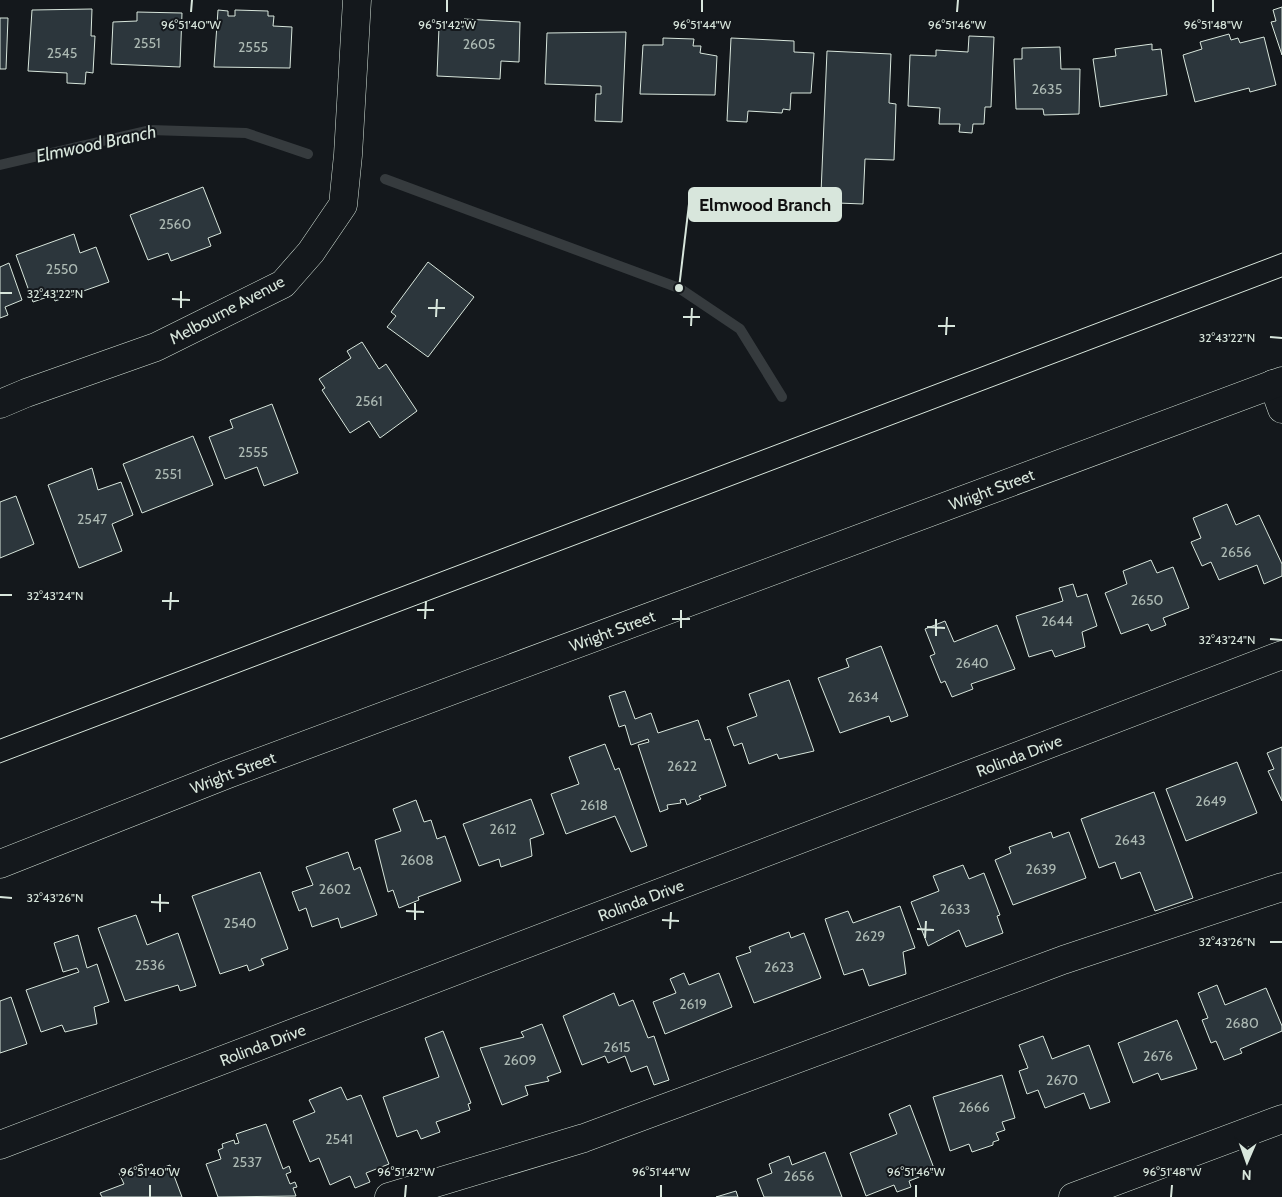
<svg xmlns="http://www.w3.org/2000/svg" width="1282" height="1197" font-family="Cabin,sans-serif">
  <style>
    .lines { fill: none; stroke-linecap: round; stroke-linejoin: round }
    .stream { stroke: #363b3e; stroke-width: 10 }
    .building { fill: #2c363c; stroke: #d8e6dc }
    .minor-casing { stroke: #d8e6dc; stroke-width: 29 }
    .minor { stroke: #14181c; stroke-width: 28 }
    .tram { stroke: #d8e6dc; stroke-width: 1 }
    .ticks { fill: none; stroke: #d8e6dc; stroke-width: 2 }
    .labels { text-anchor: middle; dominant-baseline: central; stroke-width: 4; stroke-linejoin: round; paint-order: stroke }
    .number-label { font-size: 14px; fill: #adbab4 }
    .street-label { font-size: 16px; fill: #d8e6dc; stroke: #14181c }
    .water-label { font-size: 18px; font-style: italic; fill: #d8e6dc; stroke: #14181c }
    .ticks-label { font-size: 12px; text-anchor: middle; fill: #d8e6dc; stroke: #14181c; stroke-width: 4; stroke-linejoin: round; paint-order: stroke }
    .leader { fill: none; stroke: #d8e6dc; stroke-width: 2 }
    .callout-dot { fill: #d8e6dc; stroke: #14181c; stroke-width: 2 }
    .callout { fill: #d8e6dc; stroke: #d8e6dc; stroke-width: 2 }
    .callout-label { font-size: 18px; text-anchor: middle; font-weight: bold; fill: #111 }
  </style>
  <rect width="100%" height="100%" fill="#14181c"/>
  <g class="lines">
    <g class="stream">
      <polyline points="0,165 150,130 246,133 308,154"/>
      <polyline points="385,179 679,288 740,329 782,397"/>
    </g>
  </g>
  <g class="building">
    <polygon points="1282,7 1282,55 1271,22 1276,21 1273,10"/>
    <polygon points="92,9 91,36 95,36 93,73 86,72 85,84 67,83 67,73 28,71 32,10"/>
    <polygon points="218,10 228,11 228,16 235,16 235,10 268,11 268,16 274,16 273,26 292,27 290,68 214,67"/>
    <polygon points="137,12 182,13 180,67 111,64 113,22 137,21"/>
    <polygon points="0,18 8,18 6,69 0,69"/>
    <polygon points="464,19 520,22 519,62 501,61 500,79 437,76 439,27 463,27"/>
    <polygon points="626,32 622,122 595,121 596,94 601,94 601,86 545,84 547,33"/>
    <polygon points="1229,34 1231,40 1238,38 1240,43 1264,37 1276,85 1250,92 1249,88 1195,102 1183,55 1202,49 1200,42"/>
    <polygon points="969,36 994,37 991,107 985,107 984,124 973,124 972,133 959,132 960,124 939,124 940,108 908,106 910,55 936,56 936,50 968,52"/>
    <polygon points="663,38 694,39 693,46 701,46 700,53 717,56 715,95 640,94 643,45 663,45"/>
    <polygon points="731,38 794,41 794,52 814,53 811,93 791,93 790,110 783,109 782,113 748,111 747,122 727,121"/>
    <polygon points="1152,44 1152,50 1161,49 1167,95 1100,107 1093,59 1116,56 1115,49"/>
    <polygon points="1060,47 1061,69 1080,69 1079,114 1044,115 1043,109 1016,109 1014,59 1022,59 1022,48"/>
    <polygon points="827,51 891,54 889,103 896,104 894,160 865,159 863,204 838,203 839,193 821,193"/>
    <polygon points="203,187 221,233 208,238 211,246 171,261 168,253 148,260 130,215"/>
    <polygon points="74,234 80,253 96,247 109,282 55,301 53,295 33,302 16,255"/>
    <polygon points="428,262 474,297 428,357 387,327 396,316 391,312"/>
    <polygon points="9,263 22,300 5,307 8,315 0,318 0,267"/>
    <polygon points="362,342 379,369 386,364 417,411 380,438 369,421 350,433 322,390 325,388 319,379 351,358 347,351"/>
    <polygon points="272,404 298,473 264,486 257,467 225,479 209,437 233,428 230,420"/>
    <polygon points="193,436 213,485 142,513 123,464"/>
    <polygon points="92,468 98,490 121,482 133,515 112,524 122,551 79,568 48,485"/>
    <polygon points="16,496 34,544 0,558 0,502"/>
    <polygon points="1227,504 1236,525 1259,515 1282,564 1282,576 1264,584 1257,565 1219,580 1211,562 1202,566 1191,542 1201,538 1193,518"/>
    <polygon points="1151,560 1157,573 1173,567 1189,608 1163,618 1166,625 1151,631 1148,624 1121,634 1105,593 1127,584 1123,571"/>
    <polygon points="1073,584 1077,597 1087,594 1097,626 1082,632 1085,647 1055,657 1052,650 1029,657 1016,616 1063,601 1059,588"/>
    <polygon points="945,621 954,642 997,625 1015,669 971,684 973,689 952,697 945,681 941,683 930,656 935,654 925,629"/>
    <polygon points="881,646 908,716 891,722 889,716 840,733 818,678 849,667 846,659"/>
    <polygon points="789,680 814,751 779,759 777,754 749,764 742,743 734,746 727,727 757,716 749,694"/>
    <polygon points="625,691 635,719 651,713 658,733 698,720 705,740 710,739 726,786 699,796 701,799 687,805 685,799 680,800 681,803 667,805 668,809 660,812 638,745 649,742 648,739 631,745 625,725 619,727 609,696"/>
    <polygon points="605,744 615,770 619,768 647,846 631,852 615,816 566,834 551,794 579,784 569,757"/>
    <polygon points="1282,747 1282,801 1268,771 1274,769 1267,753"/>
    <polygon points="1237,762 1257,813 1186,841 1166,789"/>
    <polygon points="1154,792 1193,898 1155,911 1140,872 1121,879 1115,862 1099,868 1081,819"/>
    <polygon points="531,799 544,834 530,839 532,856 501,867 499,859 479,866 463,824"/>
    <polygon points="416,800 424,822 431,820 437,839 445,836 461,881 418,897 419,900 399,908 393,890 388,892 375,840 401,831 393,809"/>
    <polygon points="1051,832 1053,838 1069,832 1086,878 1013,905 995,860 1011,853 1009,847"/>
    <polygon points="348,852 354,870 360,867 377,915 341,928 338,918 312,927 306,908 299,911 292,892 313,885 306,867"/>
    <polygon points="963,865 969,879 984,873 1000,915 997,916 1003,933 966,947 959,930 928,946 911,902 939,891 933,876"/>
    <polygon points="260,872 288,949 261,959 264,965 249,971 247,965 220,974 192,896"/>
    <polygon points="900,906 915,948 903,952 906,974 869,986 863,969 844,975 825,919 848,911 853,923"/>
    <polygon points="136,915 147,945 178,933 196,986 180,991 178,985 125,1001 98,928"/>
    <polygon points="789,932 791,938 804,933 821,978 754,1003 736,957 751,952 749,947"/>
    <polygon points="78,935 87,968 97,964 109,1002 94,1007 97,1024 65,1032 62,1025 41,1032 26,990 79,972 77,968 63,972 54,943"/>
    <polygon points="684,973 689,985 719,973 732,1007 665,1034 653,1002 676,993 670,979"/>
    <polygon points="1217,985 1225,1005 1266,988 1282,1026 1282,1031 1240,1049 1242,1053 1224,1060 1216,1041 1211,1043 1202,1020 1208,1018 1198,993"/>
    <polygon points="614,993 619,1006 633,1000 648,1038 654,1036 669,1080 654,1085 647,1066 631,1072 625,1056 608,1063 605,1056 582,1065 563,1016"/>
    <polygon points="11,997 27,1044 0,1053 0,1001"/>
    <polygon points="1177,1020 1197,1069 1161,1080 1158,1073 1133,1083 1118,1043"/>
    <polygon points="542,1024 561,1072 547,1077 549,1081 525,1086 528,1095 502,1105 480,1048 524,1037 521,1032"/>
    <polygon points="443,1031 471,1103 468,1104 470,1110 436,1122 440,1132 421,1139 417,1130 397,1137 383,1097 439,1077 425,1038"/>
    <polygon points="1043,1036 1052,1059 1089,1045 1110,1102 1090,1109 1084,1093 1045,1108 1038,1090 1027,1094 1019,1071 1028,1068 1019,1045"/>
    <polygon points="1002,1075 1015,1118 1002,1122 1005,1130 996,1133 999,1140 993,1142 993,1145 972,1152 969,1144 950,1151 933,1097"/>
    <polygon points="341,1087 347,1100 361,1095 389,1164 366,1173 370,1182 355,1188 350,1176 330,1185 319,1158 310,1162 293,1121 315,1112 309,1100"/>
    <polygon points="910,1105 935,1171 909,1181 911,1187 897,1192 894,1185 866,1196 850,1153 897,1134 889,1114"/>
    <polygon points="266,1124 283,1169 289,1166 291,1172 286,1174 290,1184 295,1182 297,1187 293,1188 296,1196 218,1197 206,1164 221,1159 218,1150 223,1148 222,1144 234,1140 235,1144 239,1143 236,1134"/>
    <polygon points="825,1152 842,1197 764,1197 757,1179 772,1173 769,1164 789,1156 792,1165"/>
    <polygon points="142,1164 146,1174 170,1165 182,1197 102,1197 100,1193 124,1184 119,1173"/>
    <polygon points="736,1191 738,1197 716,1197"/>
  </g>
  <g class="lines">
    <defs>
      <g id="minor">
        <polyline points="1273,384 1282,409"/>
        <polyline points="0,404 26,393 156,347 283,284 311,252 343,205 348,155 357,0"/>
        <path id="s1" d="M0,864L228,774L1282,381"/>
        <path id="s2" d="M0,1145L1282,655"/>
        <polyline points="389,1197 584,1138 1063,960 1282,887"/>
        <polyline points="1073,1197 1282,1119"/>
      </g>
    </defs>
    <use href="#minor" class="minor-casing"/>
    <use href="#minor" class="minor"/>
    <g class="tram">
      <polyline points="0,739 1282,253"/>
      <polyline points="0,763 1282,277"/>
    </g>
  </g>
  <path class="ticks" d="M191,12L192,0M447,12V0M702,12V0M957,12L958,0M1213,12V0M0,293H12M172,299L190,300M181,308V291M428,308H445M436,317L437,299M683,317H700M691,326L692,308M938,326H955M946,335L947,317M1270,337L1282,338M0,595H12M162,601H179M170,610L171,592M417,610H434M425,619L426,601M672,619H690M927,627L945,628M681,628V610M936,636V619M1270,639L1282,640M0,897L12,898M151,902L169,903M406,911L424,912M160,912V894M415,920V903M662,920L679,921M670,929L671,912M917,929L934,930M925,938L926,921M1270,942H1282M150,1197V1185M405,1197L406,1185M661,1197V1185M916,1197V1185M1171,1197L1172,1185"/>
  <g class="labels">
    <g class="number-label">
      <text x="147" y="43">2551</text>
      <text x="479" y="44">2605</text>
      <text x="253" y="47">2555</text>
      <text x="62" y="53">2545</text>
      <text x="1047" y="89">2635</text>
      <text x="175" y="224">2560</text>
      <text x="62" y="269">2550</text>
      <text x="369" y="401">2561</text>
      <text x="253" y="452">2555</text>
      <text x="168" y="474">2551</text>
      <text x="92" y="519">2547</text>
      <text x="1236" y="552">2656</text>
      <text x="1147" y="600">2650</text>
      <text x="1057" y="621">2644</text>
      <text x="972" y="663">2640</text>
      <text x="863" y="697">2634</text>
      <text x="682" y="766">2622</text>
      <text x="1211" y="801">2649</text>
      <text x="594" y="805">2618</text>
      <text x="503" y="829">2612</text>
      <text x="1130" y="840">2643</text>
      <text x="417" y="860">2608</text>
      <text x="1041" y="869">2639</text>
      <text x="335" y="889">2602</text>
      <text x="955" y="909">2633</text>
      <text x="240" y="923">2540</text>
      <text x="870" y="936">2629</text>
      <text x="150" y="965">2536</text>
      <text x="779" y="967">2623</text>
      <text x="693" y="1004">2619</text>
      <text x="1242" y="1023">2680</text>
      <text x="617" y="1047">2615</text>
      <text x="1158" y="1056">2676</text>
      <text x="520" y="1060">2609</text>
      <text x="1062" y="1080">2670</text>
      <text x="974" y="1107">2666</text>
      <text x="339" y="1139">2541</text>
      <text x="247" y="1162">2537</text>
      <text x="799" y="1176">2656</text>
    </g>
    <g class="street-label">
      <text transform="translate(227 310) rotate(-28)">Melbourne Avenue</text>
      <text stroke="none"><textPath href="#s1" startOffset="1060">Wright Street</textPath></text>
      <text stroke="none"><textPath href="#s1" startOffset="655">Wright Street</textPath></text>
      <text stroke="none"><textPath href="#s2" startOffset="1091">Rolinda Drive</textPath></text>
      <text stroke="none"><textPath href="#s1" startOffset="250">Wright Street</textPath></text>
      <text stroke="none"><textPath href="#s2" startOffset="686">Rolinda Drive</textPath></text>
      <text stroke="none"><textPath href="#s2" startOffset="281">Rolinda Drive</textPath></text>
    </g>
    <g class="water-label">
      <text transform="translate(96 144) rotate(-12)">Elmwood Branch</text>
    </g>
  </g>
  <g class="ticks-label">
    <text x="191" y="29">96°51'40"W</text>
    <text x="447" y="29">96°51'42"W</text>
    <text x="702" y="29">96°51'44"W</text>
    <text x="957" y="29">96°51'46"W</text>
    <text x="1213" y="29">96°51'48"W</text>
    <text x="55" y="298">32°43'22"N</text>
    <text x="1227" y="342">32°43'22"N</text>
    <text x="55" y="600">32°43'24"N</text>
    <text x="1227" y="644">32°43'24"N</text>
    <text x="55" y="902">32°43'26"N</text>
    <text x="1227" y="946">32°43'26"N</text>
    <text x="150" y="1176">96°51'40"W</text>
    <text x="406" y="1176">96°51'42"W</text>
    <text x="661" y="1176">96°51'44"W</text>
    <text x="916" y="1176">96°51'46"W</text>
    <text x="1172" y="1176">96°51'48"W</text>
  </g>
  <path class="leader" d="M679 288L689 204"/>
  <circle class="callout-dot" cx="679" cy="288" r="5"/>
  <rect class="callout" x="689" y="188" width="152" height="33" rx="5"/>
  <g class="callout-label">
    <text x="765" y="211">Elmwood Branch</text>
  </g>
  <g transform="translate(1247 1162) rotate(182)" stroke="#14181c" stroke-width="4" paint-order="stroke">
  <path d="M0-4L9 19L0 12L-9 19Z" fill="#d8e6dc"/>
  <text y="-8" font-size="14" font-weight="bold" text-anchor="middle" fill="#d8e6dc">N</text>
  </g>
</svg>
